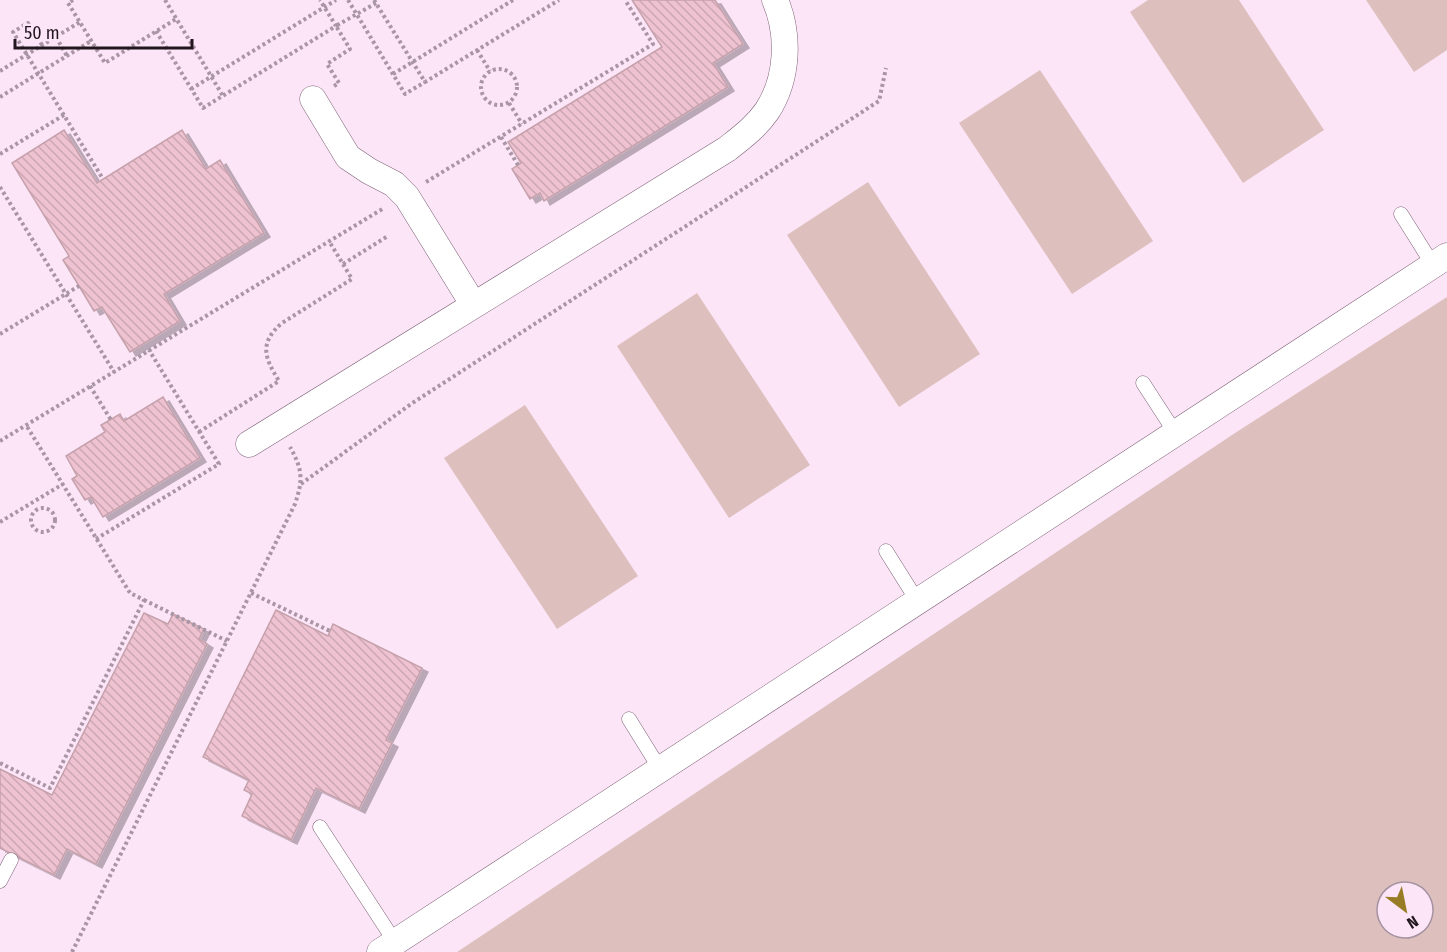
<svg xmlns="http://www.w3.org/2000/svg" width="1447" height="952" font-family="'Fira Sans Condensed',sans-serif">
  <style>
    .grass { fill: #ddc0be; fill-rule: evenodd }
    .building { fill: url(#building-back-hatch); stroke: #c5a1ac; stroke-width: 1.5; filter: url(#shadow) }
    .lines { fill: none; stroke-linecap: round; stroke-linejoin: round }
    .lane-casing { stroke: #7d6377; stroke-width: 15 }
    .street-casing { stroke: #7d6377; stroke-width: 27 }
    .path { stroke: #a996a5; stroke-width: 4; stroke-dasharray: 3 3; stroke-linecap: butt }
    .lane { stroke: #fff; stroke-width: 14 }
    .street { stroke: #fff; stroke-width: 26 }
  </style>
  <defs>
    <pattern id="building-back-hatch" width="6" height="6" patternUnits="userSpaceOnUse" patternTransform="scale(1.5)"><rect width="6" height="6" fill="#eec2d0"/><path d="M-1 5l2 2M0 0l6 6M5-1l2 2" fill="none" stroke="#cca6b2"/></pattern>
    <filter id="shadow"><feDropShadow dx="6" dy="4" stdDeviation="0" flood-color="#0004"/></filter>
  </defs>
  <rect width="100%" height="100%" fill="#fde5f8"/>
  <g class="grass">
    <polygon points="1148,0 1239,0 1324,130 1243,183 1130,12"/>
    <polygon points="1366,0 1447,0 1447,50 1414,72"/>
    <polygon points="1040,70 1153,241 1072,294 959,123"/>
    <polygon points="868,182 980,354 899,407 787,235"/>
    <polygon points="697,293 810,465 729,518 617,346"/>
    <path d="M1447,297V952H457L1235,433ZM1387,892H1423V928H1387Z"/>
    <polygon points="525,405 638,576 557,629 444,458"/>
  </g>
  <g class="building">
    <polygon points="632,0 715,0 743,44 713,63 728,87 544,201 540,193 530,199 512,169 521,163 508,142 662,47"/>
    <polygon points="64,130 97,183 182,130 206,169 220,160 264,233 164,294 180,321 130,352 102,307 94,311 79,286 63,260 69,256 12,163"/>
    <polygon points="163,397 200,458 103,517 91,497 85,500 72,479 77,476 66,456 105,432 101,425 120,414 124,421"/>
    <polygon points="276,610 328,636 333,624 422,668 386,740 392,743 359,809 316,788 291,840 242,816 252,794 244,790 249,780 203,757"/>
    <polygon points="144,613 168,624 173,614 204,629 199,639 207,644 96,864 67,849 54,875 0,848 0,769 52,795"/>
  </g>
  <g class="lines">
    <defs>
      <g id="lane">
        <polyline points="1401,214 1433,265"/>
        <polyline points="1143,383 1176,434"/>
        <polyline points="886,551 918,602"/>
        <polyline points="629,719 660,769"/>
        <polyline points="320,827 395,942"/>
        <polyline points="0,881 11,860"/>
      </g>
      <g id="street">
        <polyline points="313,99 348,157 369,171 394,184 407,197 473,304"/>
        <path d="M249,444L727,149C741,138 756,127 767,111C788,79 790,35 775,0"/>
        <polyline points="380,952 1447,256"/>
      </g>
    </defs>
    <use href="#lane" class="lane-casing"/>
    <use href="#street" class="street-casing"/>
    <g class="path">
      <polyline points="73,0 68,3 105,63 176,19"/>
      <polyline points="165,0 223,96"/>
      <polyline points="348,0 405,94 425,82"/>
      <polyline points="374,0 425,82 559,0"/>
      <polyline points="156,31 203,108 336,26 320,0"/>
      <polyline points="56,37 67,56"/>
      <polyline points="42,45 28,23 13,32 103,179"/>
      <polyline points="477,50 490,71"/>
      <circle cx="499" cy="87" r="18"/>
      <polyline points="0,71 80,22"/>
      <polyline points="393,74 513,0"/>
      <polyline points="334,86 339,83 327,64 350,49 336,26 376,3"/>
      <polyline points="191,89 336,0"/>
      <polyline points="0,97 91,41"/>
      <polyline points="509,103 522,124"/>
      <polyline points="501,137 518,165"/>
      <polyline points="0,154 64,115"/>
      <polyline points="426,182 653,44 625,0"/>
      <polyline points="0,187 114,372"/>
      <polyline points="343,264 388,236"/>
      <polyline points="0,334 79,286"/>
      <polyline points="90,386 111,420"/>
      <path d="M199,432L279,381C264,357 259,343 282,323L352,279L329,241"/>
      <polyline points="0,441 384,208"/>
      <polyline points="301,484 411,404 879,101 886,68"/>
      <circle cx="43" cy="520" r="12"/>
      <polyline points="0,522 63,484"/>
      <polyline points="96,539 219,464 149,350"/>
      <polyline points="251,593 330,631"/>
      <polyline points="144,600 227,641"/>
      <polyline points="0,763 50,788 144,600 130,593 26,425"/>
      <path d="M72,952L295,504C303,480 303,470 290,447"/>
    </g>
    <use href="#lane" class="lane"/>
    <use href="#street" class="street"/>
  </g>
  <g transform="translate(1405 910) rotate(148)"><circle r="28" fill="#fde5f8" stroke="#a593a1" stroke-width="1.5"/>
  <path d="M0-4.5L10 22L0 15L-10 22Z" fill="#987c25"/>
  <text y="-9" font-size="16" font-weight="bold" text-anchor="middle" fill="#22171f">N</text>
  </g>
  <path d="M15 39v9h177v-9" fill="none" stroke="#22171f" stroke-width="3"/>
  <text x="24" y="39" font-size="18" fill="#22171f" stroke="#fde5f8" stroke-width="4.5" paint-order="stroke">50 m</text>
</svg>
